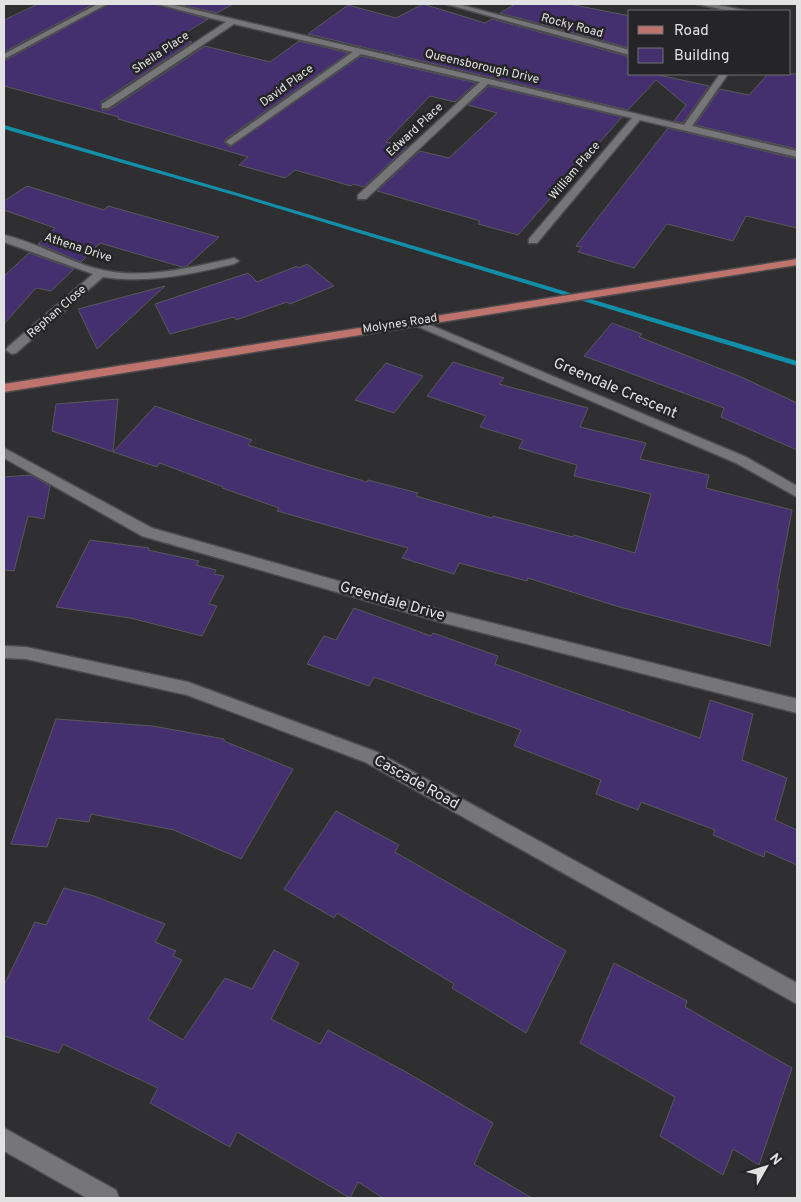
<svg xmlns="http://www.w3.org/2000/svg" width="801" height="1202" font-family="Overpass,sans-serif">
  <style>
    .lines { fill: none; stroke-linecap: round; stroke-linejoin: round }
    .stream { fill: #118fa9; fill-rule: evenodd }
    .building { fill: #45306f; stroke: #58585a }
    .minor-casing { stroke: #4c4b4e; stroke-width: 3 }
    .major-casing { stroke: #4c4b4e; stroke-width: 3 }
    .minor { fill: #767679; fill-rule: evenodd }
    .major { fill: #be736c; fill-rule: evenodd }
    .labels { text-anchor: middle; dominant-baseline: central; stroke-width: 5; stroke-linejoin: round; paint-order: stroke }
    .far-street-label { font-size: 12px; fill: #e2e2e3; stroke: #252427 }
    .street-label { font-size: 15px; fill: #e2e2e3; stroke: #252427 }
  </style>
  <rect width="100%" height="100%" fill="#2f2e31"/>
  <g class="lines">
    <polygon class="stream" points="4,125 241,194 797,361 797,366 237,196 4,129"/>
  </g>
  <g class="building">
    <polygon points="38,4 94,4 4,52 4,20"/>
    <polygon points="109,4 155,4 208,19 177,38 192,42 101,102 102,110 109,110 205,46 270,62 299,41 349,53 227,138 224,142 230,147 361,56 476,83 455,102 430,96 386,142 407,147 364,187 353,184 351,186 295,170 285,178 239,165 248,157 118,119 119,117 4,86 4,61"/>
    <polygon points="177,4 233,4 217,13"/>
    <polygon points="423,4 485,23 492,19 630,57 630,74 661,74 659,75 709,86 683,123 674,121 686,105 656,80 628,110 308,34 348,5 396,18"/>
    <polygon points="515,4 569,4 630,16 630,48 500,13"/>
    <polygon points="768,74 797,74 797,149 695,125 720,89 749,95"/>
    <polygon points="489,86 622,117 518,235 478,224 480,221 377,191 420,151 449,158 497,113 468,105"/>
    <polygon points="668,128 797,159 797,228 746,216 733,241 667,224 634,268 578,252 582,247 576,246"/>
    <polygon points="27,186 104,210 108,206 219,237 187,266 182,267 100,243 81,262 38,244 55,228 4,210 4,201"/>
    <polygon points="29,253 74,269 51,291 36,288 4,324 4,276"/>
    <polygon points="307,264 334,286 290,304 287,302 236,320 234,317 170,334 155,304 248,273 257,282 297,266 299,268"/>
    <polygon points="165,286 97,349 78,309"/>
    <polygon points="612,323 642,334 639,337 739,376 797,403 797,450 721,417 724,408 584,356"/>
    <polygon points="453,362 504,378 499,384 588,408 580,427 646,443 640,459 709,475 706,488 792,510 777,589 779,590 770,646 616,606 528,578 527,581 459,563 454,574 402,558 408,548 277,511 279,508 222,488 223,487 160,463 157,467 52,431 56,404 118,399 113,452 155,406 252,440 248,445 316,467 367,482 368,480 418,493 416,496 492,518 493,516 573,537 574,535 635,553 651,494 574,476 577,465 519,448 523,440 480,427 486,416 427,396"/>
    <polygon points="386,363 423,376 394,413 355,400"/>
    <polygon points="31,475 50,486 44,519 28,516 14,571 4,570 4,477"/>
    <polygon points="90,540 149,548 148,550 199,561 196,565 216,570 214,574 224,576 209,604 217,606 202,636 130,618 56,607"/>
    <polygon points="354,608 431,636 433,633 498,656 495,664 700,738 710,700 753,714 742,760 787,778 775,820 797,830 797,865 765,851 764,857 713,835 715,830 641,802 638,810 596,794 601,780 514,746 521,730 374,677 369,686 307,664 324,636 336,640"/>
    <polygon points="56,719 153,726 224,739 224,741 293,769 241,859 174,830 91,814 89,822 57,818 47,847 11,844"/>
    <polygon points="336,811 399,845 395,852 566,951 526,1033 452,988 454,984 337,913 334,918 284,889"/>
    <polygon points="64,888 94,896 165,924 155,942 176,951 173,956 182,960 148,1019 183,1040 225,978 252,989 274,950 299,963 271,1019 320,1044 328,1030 406,1072 493,1123 474,1164 532,1198 383,1198 358,1182 350,1198 237,1132 230,1147 150,1103 158,1088 63,1044 59,1053 4,1036 4,985 35,922 46,925"/>
    <polygon points="614,963 687,1001 685,1007 792,1068 759,1165 733,1149 723,1175 660,1136 675,1097 580,1043"/>
  </g>
  <g class="lines">
    <defs>
      <g id="minor">
        <polygon points="98,4 107,4 4,59 4,54"/>
        <polygon points="157,4 170,4 684,125 720,74 728,74 692,126 797,151 797,157 640,120 537,243 529,243 529,239 632,118 488,84 366,199 358,199 358,195 480,82 361,54 231,145 226,142 228,140 353,52 234,24 108,108 102,108 102,104 226,22"/>
        <polygon points="446,4 458,4 630,50 630,55"/>
        <polygon points="696,4 713,4 748,11 731,11"/>
        <path d="M4,235C35,242 63,259 94,268C140,281 189,268 234,258L239,261L234,264C191,274 148,284 103,277L16,353L12,354L6,350L8,347L93,274L4,242Z"/>
        <polygon points="416,319 746,457 797,486 797,497 736,463 412,324 410,322"/>
        <polygon points="4,448 152,528 444,611 797,699 797,713 444,623 142,536 4,458"/>
        <polygon points="4,646 26,647 188,682 377,752 797,983 797,1004 365,762 187,695 26,659 4,658"/>
        <polygon points="4,1128 116,1190 119,1198 87,1198 4,1151"/>
      </g>
      <polygon id="major" points="797,259 797,265 4,392 4,384"/>
    </defs>
    <use href="#minor" class="minor-casing"/>
    <use href="#major" class="major-casing"/>
    <use href="#minor" class="minor"/>
    <use href="#major" class="major"/>
  </g>
  <g class="labels">
    <g class="far-street-label">
      <text transform="translate(572 26) rotate(15)">Rocky Road</text>
      <text transform="translate(161 53) rotate(-34)">Sheila Place</text>
      <text transform="translate(482 67) rotate(13)">Queensborough Drive</text>
      <text transform="translate(287 86) rotate(-36)">David Place</text>
      <text transform="translate(415 130) rotate(-43)">Edward Place</text>
      <text transform="translate(575 171) rotate(-50)">William Place</text>
      <text transform="translate(78 248) rotate(18)">Athena Drive</text>
      <text transform="translate(57 312) rotate(-41)">Rephan Close</text>
      <text transform="translate(400 324) rotate(-9)">Molynes Road</text>
    </g>
    <g class="street-label">
      <text transform="translate(615 389) rotate(23)">Greendale Crescent</text>
      <text transform="translate(392 602) rotate(16)">Greendale Drive</text>
      <text transform="translate(416 783) rotate(29)">Cascade Road</text>
    </g>
  </g>
  <rect width="801" height="1202" fill="none" stroke="#e2e2e3" stroke-width="10"/>
  <rect x="628" y="10" width="162" height="65" fill="#252427" stroke="#717072"/>
  <rect x="638" y="26" width="25" height="8" fill="#be736c" stroke="#717072"/>
  <text x="674" y="35" font-size="15" fill="#e2e2e3">Road</text>
  <rect x="638" y="48" width="25" height="15" fill="#45306f" stroke="#717072"/>
  <text x="674" y="60" font-size="15" fill="#e2e2e3">Building</text>
  <g transform="translate(766 1167) rotate(51)" stroke="#252427" stroke-width="4" paint-order="stroke">
  <path d="M0-4L9 19L0 12L-9 19Z" fill="#e2e2e3"/>
  <text y="-8" font-size="14" font-weight="bold" text-anchor="middle" fill="#e2e2e3">N</text>
  </g>
</svg>
